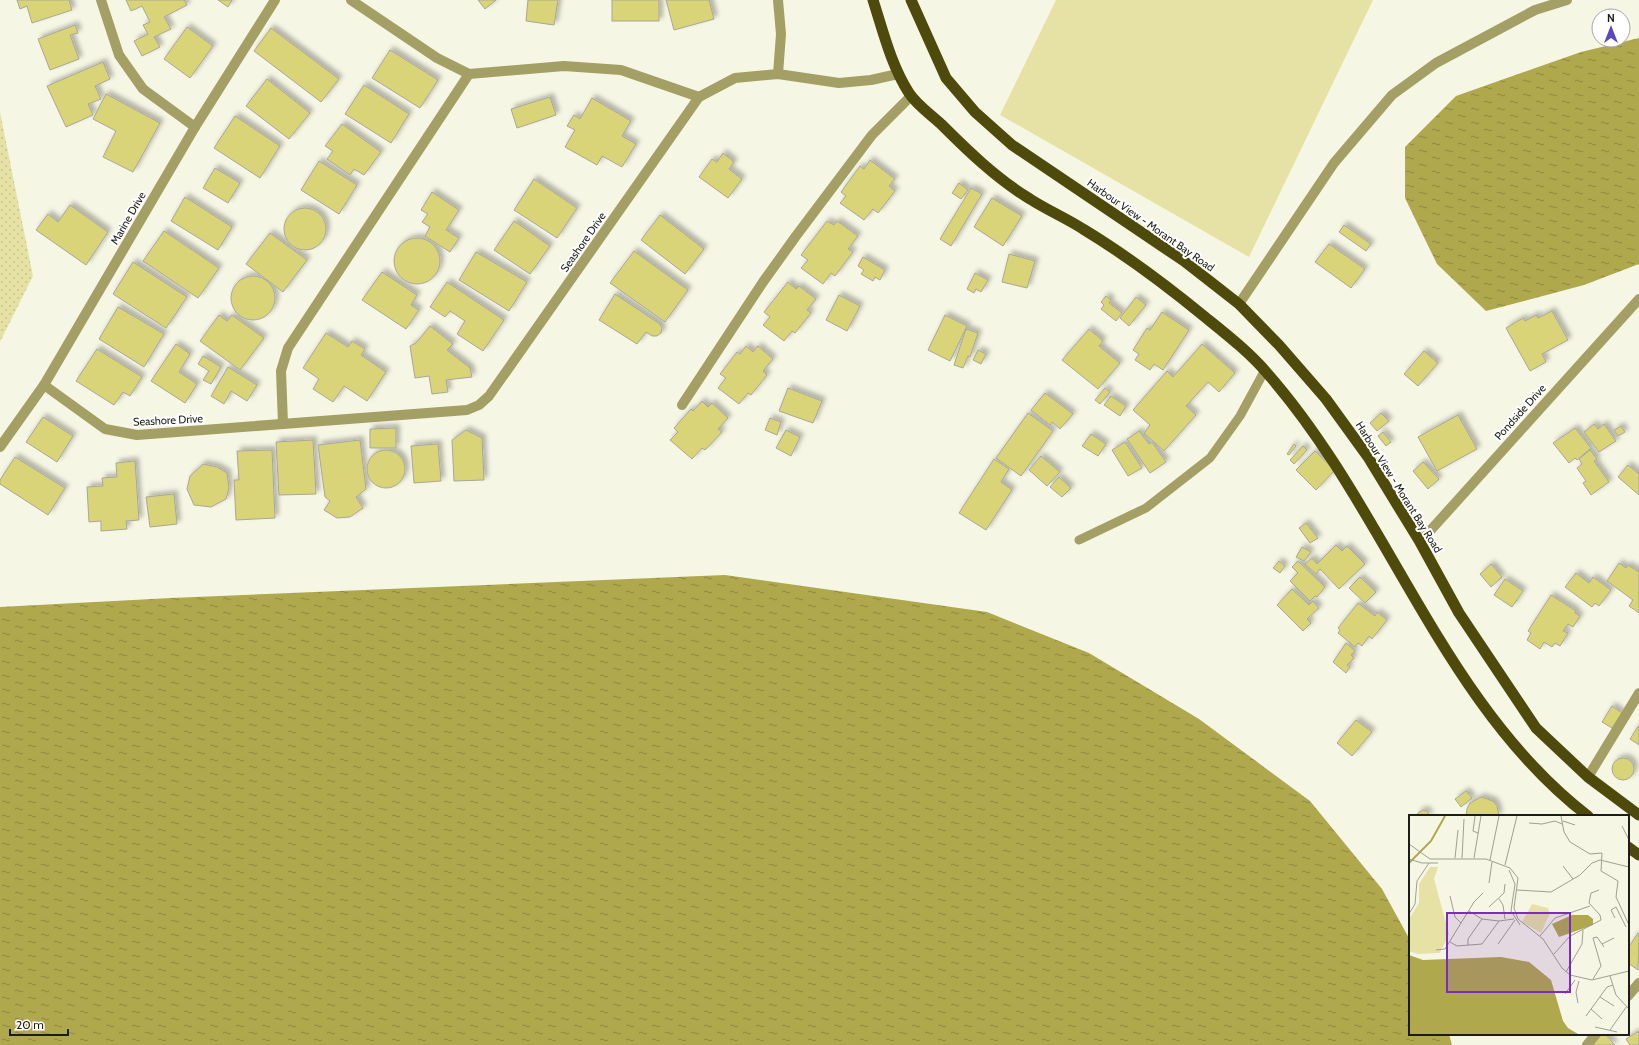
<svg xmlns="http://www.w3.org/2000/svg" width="1639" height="1045" font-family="Cabin,sans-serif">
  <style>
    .park { fill: url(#park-dots) }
    .garden { fill: #e6e2a5 }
    .water { fill: url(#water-ripples) }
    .building { fill: #dad479; stroke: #a7a797; filter: url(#shadow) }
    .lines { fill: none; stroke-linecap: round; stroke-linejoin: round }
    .service { stroke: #a39f65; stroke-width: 9 }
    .minor { stroke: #a39f65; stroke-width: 10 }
    .trunk { stroke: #4e4a0c; stroke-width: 11 }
    .labels { text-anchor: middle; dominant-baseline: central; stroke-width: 4; stroke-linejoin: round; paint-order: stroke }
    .street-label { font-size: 11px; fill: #1d1d17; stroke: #fff }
    .inset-river { fill: none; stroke: #afa84d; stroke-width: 2 }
    .inset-road { fill: none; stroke: #9f9f93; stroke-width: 1 }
    .view { fill: #7b2cbf; fill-opacity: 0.15; stroke: #7b2cbf; stroke-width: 2 }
    .inset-edge { fill: none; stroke: #1d1d17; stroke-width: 2 }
  </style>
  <defs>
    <pattern id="park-dots" width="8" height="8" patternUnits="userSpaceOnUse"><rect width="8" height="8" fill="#e6e2a5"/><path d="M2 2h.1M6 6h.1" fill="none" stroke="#c5c18d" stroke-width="1.8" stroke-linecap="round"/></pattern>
    <pattern id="water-ripples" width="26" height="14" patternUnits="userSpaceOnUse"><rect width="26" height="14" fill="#afa84d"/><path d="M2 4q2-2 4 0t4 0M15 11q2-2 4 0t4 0" fill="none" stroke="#8e883f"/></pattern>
    <filter id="shadow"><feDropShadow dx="3.5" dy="-3.5" stdDeviation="2" flood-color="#0004"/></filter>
  </defs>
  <rect width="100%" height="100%" fill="#f6f6e5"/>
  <polygon class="park" points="0,112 33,276 0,342"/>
  <polygon class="garden" points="1056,0 1373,0 1249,257 1000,115"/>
  <g class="water">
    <polygon points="1639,38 1639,264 1584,285 1486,311 1437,264 1405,198 1405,147 1456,96 1581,52"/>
    <polygon points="725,575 987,612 1089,653 1199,719 1310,801 1382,889 1410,940 1410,1034 1449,1034 1452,1045 0,1045 0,607 171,598"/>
  </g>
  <g class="building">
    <polygon points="17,0 69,0 72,10 32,23 27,6 20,9"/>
    <polygon points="126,0 184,0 187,5 164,17 171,29 154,37 160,47 142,56 134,41 148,34 143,25 150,22 142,6 131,11"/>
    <polygon points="218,0 232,0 228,7"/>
    <polygon points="478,0 496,0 485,9"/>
    <polygon points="528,0 558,0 554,25 526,21"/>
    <rect x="612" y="0" width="47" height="21"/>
    <polygon points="666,0 709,0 714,19 674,30"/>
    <polygon points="75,25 78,33 70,35 79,59 50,70 38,39"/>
    <polygon points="187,27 213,46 190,78 164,59"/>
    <polygon points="271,28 339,79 321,102 254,51"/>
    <polygon points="390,50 438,80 420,108 372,78"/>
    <polygon points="103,62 110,79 95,86 101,99 88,104 93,115 66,127 47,86"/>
    <polygon points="267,79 310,113 289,139 246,106"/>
    <polygon points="364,85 409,114 391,143 345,114"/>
    <polygon points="106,94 160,123 133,172 103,157 116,131 93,119"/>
    <polygon points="550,97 556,115 517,128 511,109"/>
    <polygon points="592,98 631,121 622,136 636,144 622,167 602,156 597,165 565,147 575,130 567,126 574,115 580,119"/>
    <polygon points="235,116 280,146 260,178 214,148"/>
    <polygon points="342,124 381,152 364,175 354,169 350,175 327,159 333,151 325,146"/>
    <polygon points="723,153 734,162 729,169 742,179 728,198 699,177 712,159 717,162"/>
    <polygon points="870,160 895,179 889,186 895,191 878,213 873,209 864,220 840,203 846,196 841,192 860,166 864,169"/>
    <polygon points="319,161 357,185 339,214 301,190"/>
    <polygon points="215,168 240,183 228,203 203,188"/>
    <polygon points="534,179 577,208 557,238 514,210"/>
    <polygon points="959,183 968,190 961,199 952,193"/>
    <polygon points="971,188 982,194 951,246 940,239"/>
    <polygon points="432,192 459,210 446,230 459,238 450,252 425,236 430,227 422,222 428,214 421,210"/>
    <polygon points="185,197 232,227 218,250 171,221"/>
    <polygon points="992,198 1022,216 1003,246 974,227"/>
    <polygon points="70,205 108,232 86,265 36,230 48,214 58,222"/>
    <circle cx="305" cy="229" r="21"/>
    <polygon points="660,215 704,249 685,274 641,240"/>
    <polygon points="514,221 550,246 530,274 494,250"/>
    <polygon points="827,221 834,225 837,221 858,236 848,249 853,252 835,276 831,273 823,284 801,268 808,260 801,255"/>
    <polygon points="1344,225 1371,244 1366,251 1339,232"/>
    <polygon points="164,231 219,268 198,298 143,261"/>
    <polygon points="270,233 307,260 283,292 246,264"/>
    <circle cx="417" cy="261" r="23"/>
    <polygon points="1329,244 1365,269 1351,288 1315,262"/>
    <polygon points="634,251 688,290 665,322 610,283"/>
    <polygon points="476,252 527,282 509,311 459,280"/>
    <polygon points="1009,254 1035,261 1027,288 1002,282"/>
    <polygon points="863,257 885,270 880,280 875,277 873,281 861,274 864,270 858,266"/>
    <polygon points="133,262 187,297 166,328 113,294"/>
    <polygon points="382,272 417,295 411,305 419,310 406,329 362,300"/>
    <polygon points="975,273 988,280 981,292 976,289 974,293 967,289"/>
    <circle cx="253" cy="298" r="22"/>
    <polygon points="447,282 504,320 483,351 457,334 465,321 450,311 445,317 430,307"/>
    <polygon points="788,282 796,289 799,286 816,299 807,310 811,313 795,333 792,331 784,341 763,325 770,317 764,312"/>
    <polygon points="615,294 660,324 662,328 661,333 657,336 652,336 646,332 637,344 599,320"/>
    <polygon points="839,295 860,306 847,331 826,320"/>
    <polygon points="1106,296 1111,300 1109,303 1122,313 1116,321 1101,309 1104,305 1101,302"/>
    <polygon points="1136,297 1146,305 1129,326 1120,318"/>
    <polygon points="118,307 164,334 144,367 99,339"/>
    <polygon points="1552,311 1568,340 1542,354 1546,362 1530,371 1506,328 1523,318 1525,321 1536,315 1538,318"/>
    <polygon points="1162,312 1189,330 1163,370 1154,364 1150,370 1135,360 1139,354 1133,350 1147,328 1150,330"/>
    <polygon points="219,315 227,321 232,315 264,338 240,370 200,341"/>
    <polygon points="945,315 967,326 950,361 928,350"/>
    <polygon points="430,326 453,344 447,350 470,368 472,377 446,380 448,392 432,394 429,376 415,378 410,346 416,343"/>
    <polygon points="966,329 978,333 970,357 968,356 963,368 954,365"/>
    <polygon points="1089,329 1103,341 1099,346 1120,363 1098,389 1062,360"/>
    <polygon points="326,333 348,347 352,341 365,349 361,355 386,372 367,401 344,386 333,402 313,389 319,379 303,368"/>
    <polygon points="176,344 190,354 179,372 197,384 185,403 151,381"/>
    <polygon points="1202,344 1235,373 1219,392 1208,382 1186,406 1196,415 1164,451 1144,433 1150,425 1133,410 1167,371 1173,377"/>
    <polygon points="746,346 753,352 758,346 773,359 763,371 767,375 751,395 748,393 739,404 718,388 726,378 720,374 737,352 740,354"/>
    <polygon points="97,349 142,377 130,396 123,392 114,405 76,381"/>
    <polygon points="978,350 986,354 981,364 973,360"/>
    <polygon points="1424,351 1438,363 1418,386 1404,374"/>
    <polygon points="203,356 221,367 211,384 203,380 209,371 198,364"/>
    <polygon points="228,367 257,385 247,401 231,391 224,404 211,396"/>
    <polygon points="788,388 822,401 813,423 779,411"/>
    <polygon points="1105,388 1110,392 1100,404 1095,400"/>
    <polygon points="1045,393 1073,414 1060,429 1052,422 1050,425 1031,410"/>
    <polygon points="1111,396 1126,406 1120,416 1104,405"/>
    <polygon points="702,401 708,407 712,403 728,418 718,429 722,432 705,450 702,448 692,459 670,440 678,432 674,428 691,409 693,411"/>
    <polygon points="1028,413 1053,431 1021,476 996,458"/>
    <polygon points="1381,413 1389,421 1377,431 1370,423"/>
    <polygon points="1458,415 1477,449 1437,471 1418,437"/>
    <polygon points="43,417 73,436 57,462 26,442"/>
    <polygon points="770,418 781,422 777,435 765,430"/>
    <polygon points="1594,424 1598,429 1604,424 1616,441 1599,452 1584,432"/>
    <polygon points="1621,426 1625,432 1618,436 1614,430"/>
    <polygon points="396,428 396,448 370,448 370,429"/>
    <polygon points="1575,428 1591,448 1577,460 1575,458 1569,463 1553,443"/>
    <polygon points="466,430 482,438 484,480 454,481 452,440"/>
    <polygon points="786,430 800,437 791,456 776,448"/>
    <polygon points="1139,431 1149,444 1152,442 1166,462 1150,473 1127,439"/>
    <polygon points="1383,432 1391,442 1386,446 1378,436"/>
    <polygon points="1091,434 1106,444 1098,456 1082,446"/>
    <polygon points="313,440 316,494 279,495 276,442"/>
    <polygon points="360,440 366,489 356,497 363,508 350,517 337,518 324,510 330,501 325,497 318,445"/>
    <polygon points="1125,442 1142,468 1128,476 1112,450"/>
    <polygon points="438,444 441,481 414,483 411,446"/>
    <polygon points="1294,444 1296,446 1289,455 1287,454"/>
    <polygon points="1303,446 1307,450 1294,464 1290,460"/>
    <polygon points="272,450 275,518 236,520 234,480 239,480 237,451"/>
    <polygon points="1590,450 1597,459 1594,461 1609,482 1591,495 1583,483 1586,481 1577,468 1582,464 1579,459"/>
    <circle cx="386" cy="469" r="19"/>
    <polygon points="1315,451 1335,470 1316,490 1296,470"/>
    <polygon points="1041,456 1060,472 1047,486 1029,470"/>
    <polygon points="15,457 65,488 48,515 0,484 0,480"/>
    <polygon points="994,459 1009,469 1001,482 1012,490 986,530 959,513"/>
    <polygon points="135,461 139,520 126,521 127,529 101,531 101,521 89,522 87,487 103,486 102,478 117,477 116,463"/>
    <polygon points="1423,462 1439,479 1428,489 1413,471"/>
    <polygon points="203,464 217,467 227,473 229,488 226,499 211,507 194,505 187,489 190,476"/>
    <polygon points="1628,465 1639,474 1639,495 1618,477"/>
    <polygon points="1059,477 1071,488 1062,497 1050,487"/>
    <polygon points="174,494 177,524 150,527 146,497"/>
    <polygon points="1306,523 1318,538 1310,543 1299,528"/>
    <polygon points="1336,545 1342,551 1347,546 1365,564 1339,589 1320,569 1316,574 1305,564 1312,558 1317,564"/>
    <polygon points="1302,547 1311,552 1304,561 1296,557"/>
    <polygon points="1279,561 1285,566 1280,573 1273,568"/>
    <polygon points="1298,561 1325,587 1317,597 1315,596 1310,601 1290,581 1298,573 1292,567"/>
    <polygon points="1619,563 1626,568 1628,565 1639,572 1639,613 1629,606 1633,600 1607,581"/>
    <polygon points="1491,564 1502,577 1491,587 1480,574"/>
    <polygon points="1576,573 1589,583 1593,577 1611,590 1599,606 1595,603 1592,607 1565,587"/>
    <polygon points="1360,577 1376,592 1365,603 1349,588"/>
    <polygon points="1505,579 1523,591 1512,607 1494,595"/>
    <polygon points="1292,589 1309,605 1313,601 1319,608 1307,619 1311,623 1303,631 1277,605"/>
    <polygon points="1551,595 1576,611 1575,613 1580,616 1573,627 1568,624 1563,631 1568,633 1560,646 1555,643 1552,647 1544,642 1540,649 1527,640 1531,633 1528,631"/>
    <polygon points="1358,603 1375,616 1377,612 1387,620 1372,639 1369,636 1362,646 1358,643 1355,647 1338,633 1340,630 1338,628"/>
    <polygon points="1346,643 1355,651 1351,655 1354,658 1347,665 1350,667 1346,673 1333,662"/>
    <polygon points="1612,706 1622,713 1612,728 1602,722"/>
    <polygon points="1356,720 1372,732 1352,756 1337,743"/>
    <polygon points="1639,725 1639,745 1630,739"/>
    <circle cx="1623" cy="769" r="11"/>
    <polygon points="1466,791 1472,798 1461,807 1455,799"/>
    <polygon points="1481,797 1493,801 1497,806 1499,816 1466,816 1467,809 1470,803"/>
    <polygon points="1423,810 1427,811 1430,816 1416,816 1419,812"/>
    <polygon points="1638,933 1639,934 1638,970 1628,963 1628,948"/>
    <polygon points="1639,1031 1639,1045 1630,1045 1626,1039"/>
    <polygon points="1601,1034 1605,1034 1615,1045 1590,1045"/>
  </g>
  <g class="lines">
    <polyline class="service" points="1079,540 1146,508 1210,458 1240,416 1265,370"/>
    <g class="minor">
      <polyline points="101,0 119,55 143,89 195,127"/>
      <polyline points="351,0 437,58 469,74 564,66 621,70 699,97"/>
      <polyline points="778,74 781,34 778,0"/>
      <polyline points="1239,304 1334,163 1392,95 1436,63 1535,10 1567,0"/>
      <polyline points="44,385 105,429 137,435 467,410 479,405 489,396 699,97 735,78 778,74 839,83 871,80 898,74"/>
      <polyline points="682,405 763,282 796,236 872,135 911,96"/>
      <polyline points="283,424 281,371 288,348 469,74"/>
      <polyline points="0,447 44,385 195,127 275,0"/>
      <polyline points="1420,542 1639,299"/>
      <polyline points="1588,777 1639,693"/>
      <polyline points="1628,996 1639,983"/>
      <polyline points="1587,1045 1596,1034"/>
    </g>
    <g class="trunk">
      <path d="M873,0C883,31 891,65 909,93C917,105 930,114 941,124C968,151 997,179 1030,199C1047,210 1066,218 1083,229C1126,255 1166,285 1205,317C1226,334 1249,352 1267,373C1387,509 1442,704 1588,816"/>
      <polyline points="911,0 946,78 975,112 1012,145 1184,261 1239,304 1279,345 1326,399 1368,457 1420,542 1459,613 1536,728 1588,777 1639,815"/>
      <polyline points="1628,847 1639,855"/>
    </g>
  </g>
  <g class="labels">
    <g class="street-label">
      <text transform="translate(128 218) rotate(-60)">Marine Drive</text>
      <text transform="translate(1151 225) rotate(35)">Harbour View - Morant Bay Road</text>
      <text transform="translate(583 242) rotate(-55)">Seashore Drive</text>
      <text transform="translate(1520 412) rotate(-48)">Pondside Drive</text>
      <text transform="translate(168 420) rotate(-3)">Seashore Drive</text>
      <text transform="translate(1399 487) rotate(58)">Harbour View - Morant Bay Road</text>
    </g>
  </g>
  <g transform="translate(1409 815)">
    <rect width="220" height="220" fill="#f6f6e5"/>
    <path d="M21,52H29L25,64L40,119L31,138L9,139L0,136V104L10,88V69Z" fill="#e6e2a5"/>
    <path d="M123,89L139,93L141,98L132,118L113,107Z" fill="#e6e2a5"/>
    <path d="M163,100H179L184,104V110L150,122L143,109ZM0,140L14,145L92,142L120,147L142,165L154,206L159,213L169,219H0Z" fill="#afa84d"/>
    <path class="inset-river" d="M0,48L22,26L36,1"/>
    <path class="inset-road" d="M66,1L64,16L69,18M152,1L155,17L161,27L181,39L193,38L192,56L209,66L207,82L220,110M154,6L166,10M120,8L133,9L146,6L153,9M213,11L220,25M0,29L21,44H77L101,53L109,63L105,93L109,104L134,124L153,153L161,160L183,165L220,156M46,43L49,15M53,43L55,4M65,43L72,1M0,44L13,48H29M81,45L90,1M96,50L108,1M154,51L164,64M100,55L106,69L102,96L111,110M80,68L83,47M108,75L142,77L171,60L183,48L191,45L220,52M41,81L46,102L52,108M90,84L94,90L96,104M80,92L95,78L96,69M60,96L73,104L90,106M0,99L6,89L8,66L20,48M206,103L202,95L207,92L217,112M131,121L146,103L181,91M41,127L48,131L73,129L90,106L105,104M89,129L106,105M193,129L205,123M59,130V124L73,104M27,135L36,134L65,87L74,78M145,139L161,121L192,105L191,100L180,88L182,78L190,75M157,157L173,129L174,115M201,161L207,180L220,194M184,164L192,151L184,123L188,122L195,132M156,179L166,165M191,182L205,191M169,188L167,177L170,166M182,194L193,204M177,201L198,172L204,170M186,212L208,217M201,215L218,191"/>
    <path class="view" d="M38,98H161V177H38Z"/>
    <rect width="220" height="220" class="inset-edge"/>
  </g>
  <g transform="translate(1611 28)"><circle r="19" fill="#ffffff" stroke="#a5a5a2"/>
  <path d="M0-3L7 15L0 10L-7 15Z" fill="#5b47bf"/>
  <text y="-6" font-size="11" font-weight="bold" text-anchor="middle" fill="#1d1d17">N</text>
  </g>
  <path d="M10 1029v6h58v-6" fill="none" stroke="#1d1d17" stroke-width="2"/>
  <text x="16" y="1029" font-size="12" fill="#1d1d17" stroke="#ffffff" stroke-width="3" paint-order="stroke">20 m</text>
</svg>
